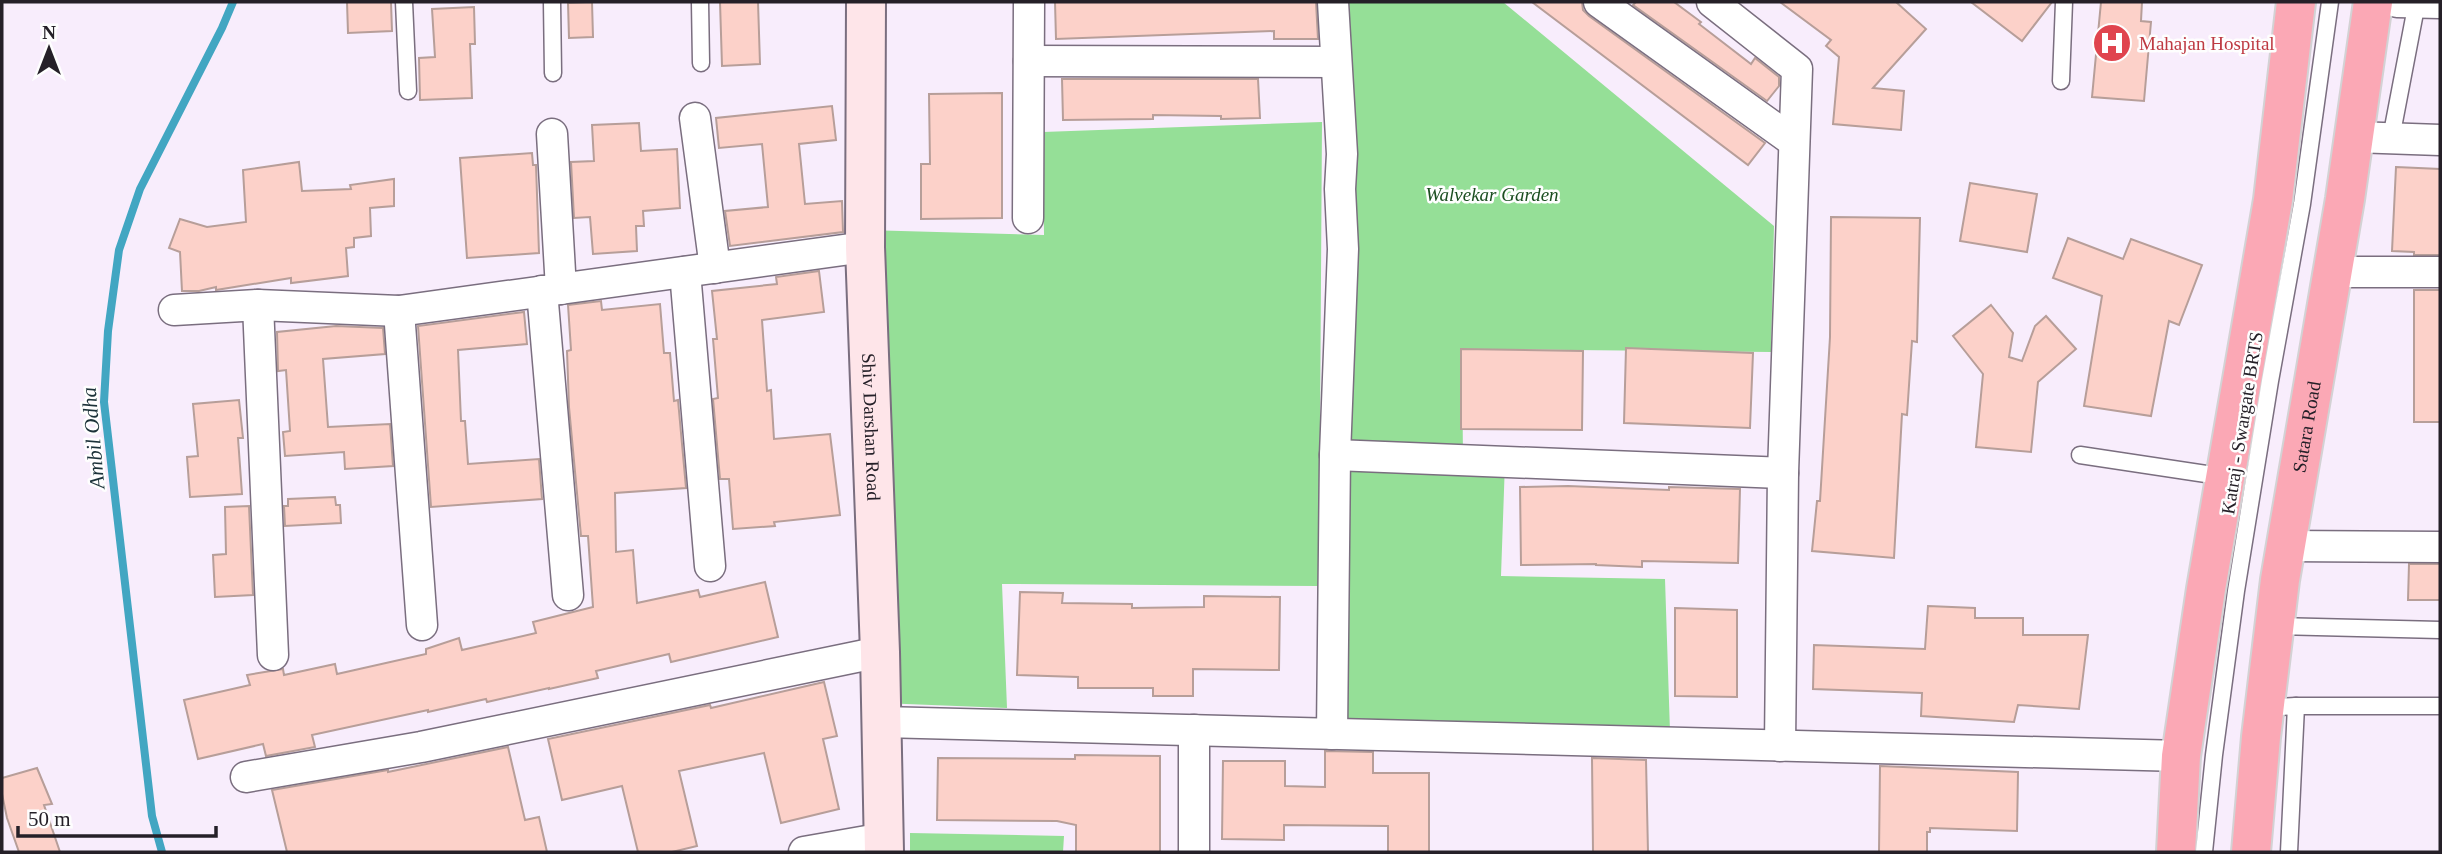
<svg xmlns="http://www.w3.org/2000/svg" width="2442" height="854" font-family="Georgia,serif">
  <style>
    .green { fill: #95df97 }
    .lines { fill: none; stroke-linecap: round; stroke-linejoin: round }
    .stream { stroke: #42a6c2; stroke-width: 8 }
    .building { fill: #fcd1c9; stroke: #b79e99; stroke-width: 2 }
    .lane-casing { stroke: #7a6e7f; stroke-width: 19 }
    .street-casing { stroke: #7a6e7f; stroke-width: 33 }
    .secondary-casing { stroke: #7a6e7f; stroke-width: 42 }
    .highway-casing { stroke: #d3d2d4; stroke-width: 42 }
    .lane { stroke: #fff; stroke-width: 16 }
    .street { stroke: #fff; stroke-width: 30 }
    .secondary { stroke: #fee5e9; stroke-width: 38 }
    .highway { stroke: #fba8b5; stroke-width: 38 }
    .labels { text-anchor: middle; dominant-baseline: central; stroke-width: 5; stroke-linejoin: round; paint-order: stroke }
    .health-label { font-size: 19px; fill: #be3a42; stroke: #fefefe; text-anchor: start }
    .park-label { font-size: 19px; font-style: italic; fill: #1b4e20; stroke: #fefefe }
    .street-label { font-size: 19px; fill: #252028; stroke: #fefefe }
    .water-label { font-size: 21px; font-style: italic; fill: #1c3239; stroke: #fefefe }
  </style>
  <rect width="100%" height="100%" fill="#f8edfc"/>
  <g class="green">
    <polygon points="1333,2 1503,2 1774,226 1771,352 1462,349 1463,460 1335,455"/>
    <polygon points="1322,122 1319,586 1002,584 1007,708 881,703 865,230 1044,235 1043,132"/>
    <polygon points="1505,462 1501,576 1665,579 1670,732 1332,734 1335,466"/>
    <polygon points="910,833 1064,836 1063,852 910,852"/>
  </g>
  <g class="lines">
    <polyline class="stream" points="162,852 152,816 104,402 108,331 119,250 140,189 222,28 233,2"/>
  </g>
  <g class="building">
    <polygon points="347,2 391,2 392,31 348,33"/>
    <polygon points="592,2 593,37 569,38 568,3"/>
    <polygon points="720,2 758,2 760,64 722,66"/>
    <polygon points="1055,2 1316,2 1318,39 1274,39 1274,31 1056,39"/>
    <polygon points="1532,2 1582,2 1583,10 1589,16 1765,143 1748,165"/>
    <polygon points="1636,2 1674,2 1701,22 1699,24 1751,64 1755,58 1779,77 1779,86 1767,101 1633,5"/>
    <polygon points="1780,2 1896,2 1926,29 1873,88 1904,91 1901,130 1833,124 1839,57 1826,46 1831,40"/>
    <polygon points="1971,2 2052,2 2022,41"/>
    <polygon points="2101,2 2142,2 2141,21 2151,22 2144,101 2092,97"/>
    <polygon points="474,7 475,44 470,44 472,98 420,100 419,58 435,57 432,9"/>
    <polygon points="1062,79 1258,79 1260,118 1221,119 1221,116 1153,115 1153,119 1063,120"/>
    <polygon points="1002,93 1002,218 921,219 921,164 930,164 929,94"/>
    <polygon points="832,106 836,140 799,144 805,204 842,201 843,232 730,246 725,211 768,207 762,144 719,148 716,118"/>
    <polygon points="639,123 641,151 677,149 680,208 643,211 644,226 636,226 637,251 593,254 590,217 574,218 571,162 594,161 592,125"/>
    <polygon points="532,153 533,165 536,165 539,253 467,258 460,158"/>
    <polygon points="299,162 302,191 351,189 350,185 394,179 394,206 370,208 371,236 354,238 354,247 346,248 348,276 291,283 291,278 216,290 216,287 199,291 182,291 180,252 169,248 180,219 207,227 246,222 243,170"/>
    <polygon points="2396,167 2440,169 2440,255 2414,255 2414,252 2392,251"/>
    <polygon points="1970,183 2037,194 2027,252 1960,241"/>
    <polygon points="1831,217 1920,218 1917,342 1912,341 1907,415 1902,414 1894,558 1812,551 1817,501 1820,501 1830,337"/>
    <polygon points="2068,238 2123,259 2131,239 2202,265 2179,325 2169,321 2151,416 2084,406 2102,296 2053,278"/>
    <polygon points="819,271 824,312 762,320 767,391 771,390 774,439 830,434 840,515 774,522 775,526 733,529 729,479 720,479 713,399 718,398 713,339 717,339 712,291 777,284 776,277"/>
    <polygon points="2440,290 2440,422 2414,422 2414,290"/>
    <polygon points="601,301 602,310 660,304 664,353 670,353 674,401 678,400 686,488 615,493 616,552 633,550 637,603 698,590 700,597 765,582 778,637 671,662 669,654 596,671 598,678 549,689 549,688 487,702 486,699 428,712 428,710 312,735 315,747 266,756 263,744 198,759 184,700 250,685 247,675 283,669 284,675 335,664 337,674 426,654 426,649 459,638 462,650 536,633 533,622 593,607 588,536 581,536 569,407 567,351 571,350 568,305"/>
    <polygon points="1991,305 2013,333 2009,357 2022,361 2035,326 2046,316 2076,349 2038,382 2031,452 1976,447 1983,374 1953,336"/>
    <polygon points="524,312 527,344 458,350 461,421 465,421 468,464 539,459 542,499 431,507 418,326"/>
    <polygon points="336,326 383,328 385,354 323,359 328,427 390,424 393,466 345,469 344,452 285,456 283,432 290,431 286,370 278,371 277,332"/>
    <polygon points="1626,348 1753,353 1750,428 1624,423"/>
    <polygon points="1461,349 1583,351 1582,430 1461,429"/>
    <polygon points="239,400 243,438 238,438 242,494 190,497 187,457 198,456 193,404"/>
    <polygon points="1568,486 1669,490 1669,487 1740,489 1738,563 1642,561 1642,567 1596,565 1596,564 1521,565 1520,487"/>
    <polygon points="335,497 336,505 340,505 341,523 285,526 284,506 288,506 288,499"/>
    <polygon points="249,506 253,595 215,597 213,555 226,554 225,507"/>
    <polygon points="2409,564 2440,564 2440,600 2408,600"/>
    <polygon points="1020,592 1063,593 1062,603 1132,604 1132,608 1204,607 1204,596 1280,597 1279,670 1193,669 1193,696 1153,696 1153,688 1078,688 1078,677 1017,675"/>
    <polygon points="1928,606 1975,608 1975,618 2023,618 2023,635 2088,635 2079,709 2018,705 2014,722 1921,716 1922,693 1813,689 1814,645 1925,649"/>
    <polygon points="1675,608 1737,610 1737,697 1675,696"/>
    <polygon points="824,682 837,736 823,739 839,809 781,823 764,753 679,771 697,846 672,852 638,852 622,786 562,800 548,739 710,705 711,708"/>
    <polygon points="508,747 525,820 539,817 547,852 287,852 272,790 388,770 388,772"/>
    <polygon points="1325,751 1373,752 1373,773 1429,773 1429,852 1388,852 1388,826 1284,825 1284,840 1222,839 1223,761 1285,761 1285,786 1325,787"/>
    <polygon points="1075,755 1160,756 1160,852 1076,852 1076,825 1057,821 937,820 938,758 1075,759"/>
    <polygon points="1592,758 1646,760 1648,852 1593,852"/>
    <polygon points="1880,766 2018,772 2017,831 1930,828 1930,832 1927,832 1927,852 1879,852"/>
    <polygon points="37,768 52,804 44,805 60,852 19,852 7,818 2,794 2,778"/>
  </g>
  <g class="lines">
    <defs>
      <g id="lane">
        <polyline points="404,2 408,91"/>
        <polyline points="552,2 553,73"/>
        <polyline points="700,2 701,63"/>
        <polyline points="2061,81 2064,2"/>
        <polyline points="2391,138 2417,2"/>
        <polyline points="2080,455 2226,477"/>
        <polyline points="2274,626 2440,630"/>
        <polyline points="2264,708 2296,706 2440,706"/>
        <polyline points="2204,852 2214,755 2236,591 2270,381 2302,204 2330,2"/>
        <polyline points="2289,852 2296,706"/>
      </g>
      <g id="street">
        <polyline points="1599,2 1793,141"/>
        <polyline points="1712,2 1797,69 1783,473 1780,746"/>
        <polyline points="2397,2 2440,3"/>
        <polyline points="1029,61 1336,62"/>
        <polyline points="695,118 715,268"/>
        <polyline points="552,134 561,289"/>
        <polyline points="2354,137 2440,140"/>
        <polyline points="1028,218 1029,2"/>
        <polyline points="685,272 710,566"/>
        <polyline points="2333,272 2440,272"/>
        <polyline points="542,291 568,595"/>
        <polyline points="258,305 273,655"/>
        <polyline points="174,310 258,305 399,311 865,247"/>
        <polyline points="399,311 422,625"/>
        <polyline points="1335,455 1783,473"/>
        <polyline points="2286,546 2440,547"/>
        <polyline points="882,722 2181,756"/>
        <polyline points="1332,734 1335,455 1343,249 1340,189 1342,154 1333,2"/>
        <polyline points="246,777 421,747 880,652"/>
        <polyline points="804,852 884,838"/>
        <polyline points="1194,852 1194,730"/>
      </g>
      <g id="secondary">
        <path id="s1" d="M866,2L865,247L880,652L884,852"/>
      </g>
      <g id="highway">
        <polyline points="2176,852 2181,756 2206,589 2273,200 2296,2"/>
        <path id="s2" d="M2251,852L2261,737L2280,580L2345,199L2373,2"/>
      </g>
    </defs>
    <use href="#lane" class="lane-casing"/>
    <use href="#street" class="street-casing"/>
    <use href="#secondary" class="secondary-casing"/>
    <use href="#highway" class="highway-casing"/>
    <use href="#lane" class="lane"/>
    <use href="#street" class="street"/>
    <use href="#secondary" class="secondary"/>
    <use href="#highway" class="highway"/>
  </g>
  <defs>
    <symbol id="hospital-disc" viewBox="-11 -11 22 22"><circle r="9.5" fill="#e0444e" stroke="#fefefe"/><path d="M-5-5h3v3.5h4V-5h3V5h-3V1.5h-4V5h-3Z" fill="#fff"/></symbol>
  </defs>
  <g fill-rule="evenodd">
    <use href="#hospital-disc" x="2090" y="21" width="44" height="44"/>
  </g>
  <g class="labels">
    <g class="health-label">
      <text x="2139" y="43">Mahajan Hospital</text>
    </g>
    <g class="park-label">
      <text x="1492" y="194">Walvekar Garden</text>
    </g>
    <g class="street-label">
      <text transform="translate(2242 423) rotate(-81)">Katraj - Swargate BRTS</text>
      <text stroke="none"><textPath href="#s2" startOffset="429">Satara Road</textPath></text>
      <text stroke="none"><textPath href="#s1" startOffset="425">Shiv Darshan Road</textPath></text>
    </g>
    <g class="water-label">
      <text transform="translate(93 438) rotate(-95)">Ambil Odha</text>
    </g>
  </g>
  <rect width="2442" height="854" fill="none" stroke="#252028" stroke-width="7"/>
  <g transform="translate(49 49)" stroke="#fefefe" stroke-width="5" paint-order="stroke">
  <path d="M0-5L12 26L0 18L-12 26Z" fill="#252028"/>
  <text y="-10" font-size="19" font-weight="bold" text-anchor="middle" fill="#252028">N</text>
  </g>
  <path d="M18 826v10h198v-10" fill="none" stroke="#252028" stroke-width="3.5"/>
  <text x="28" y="826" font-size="21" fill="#252028" stroke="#fefefe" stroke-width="5" paint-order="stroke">50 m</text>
</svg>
